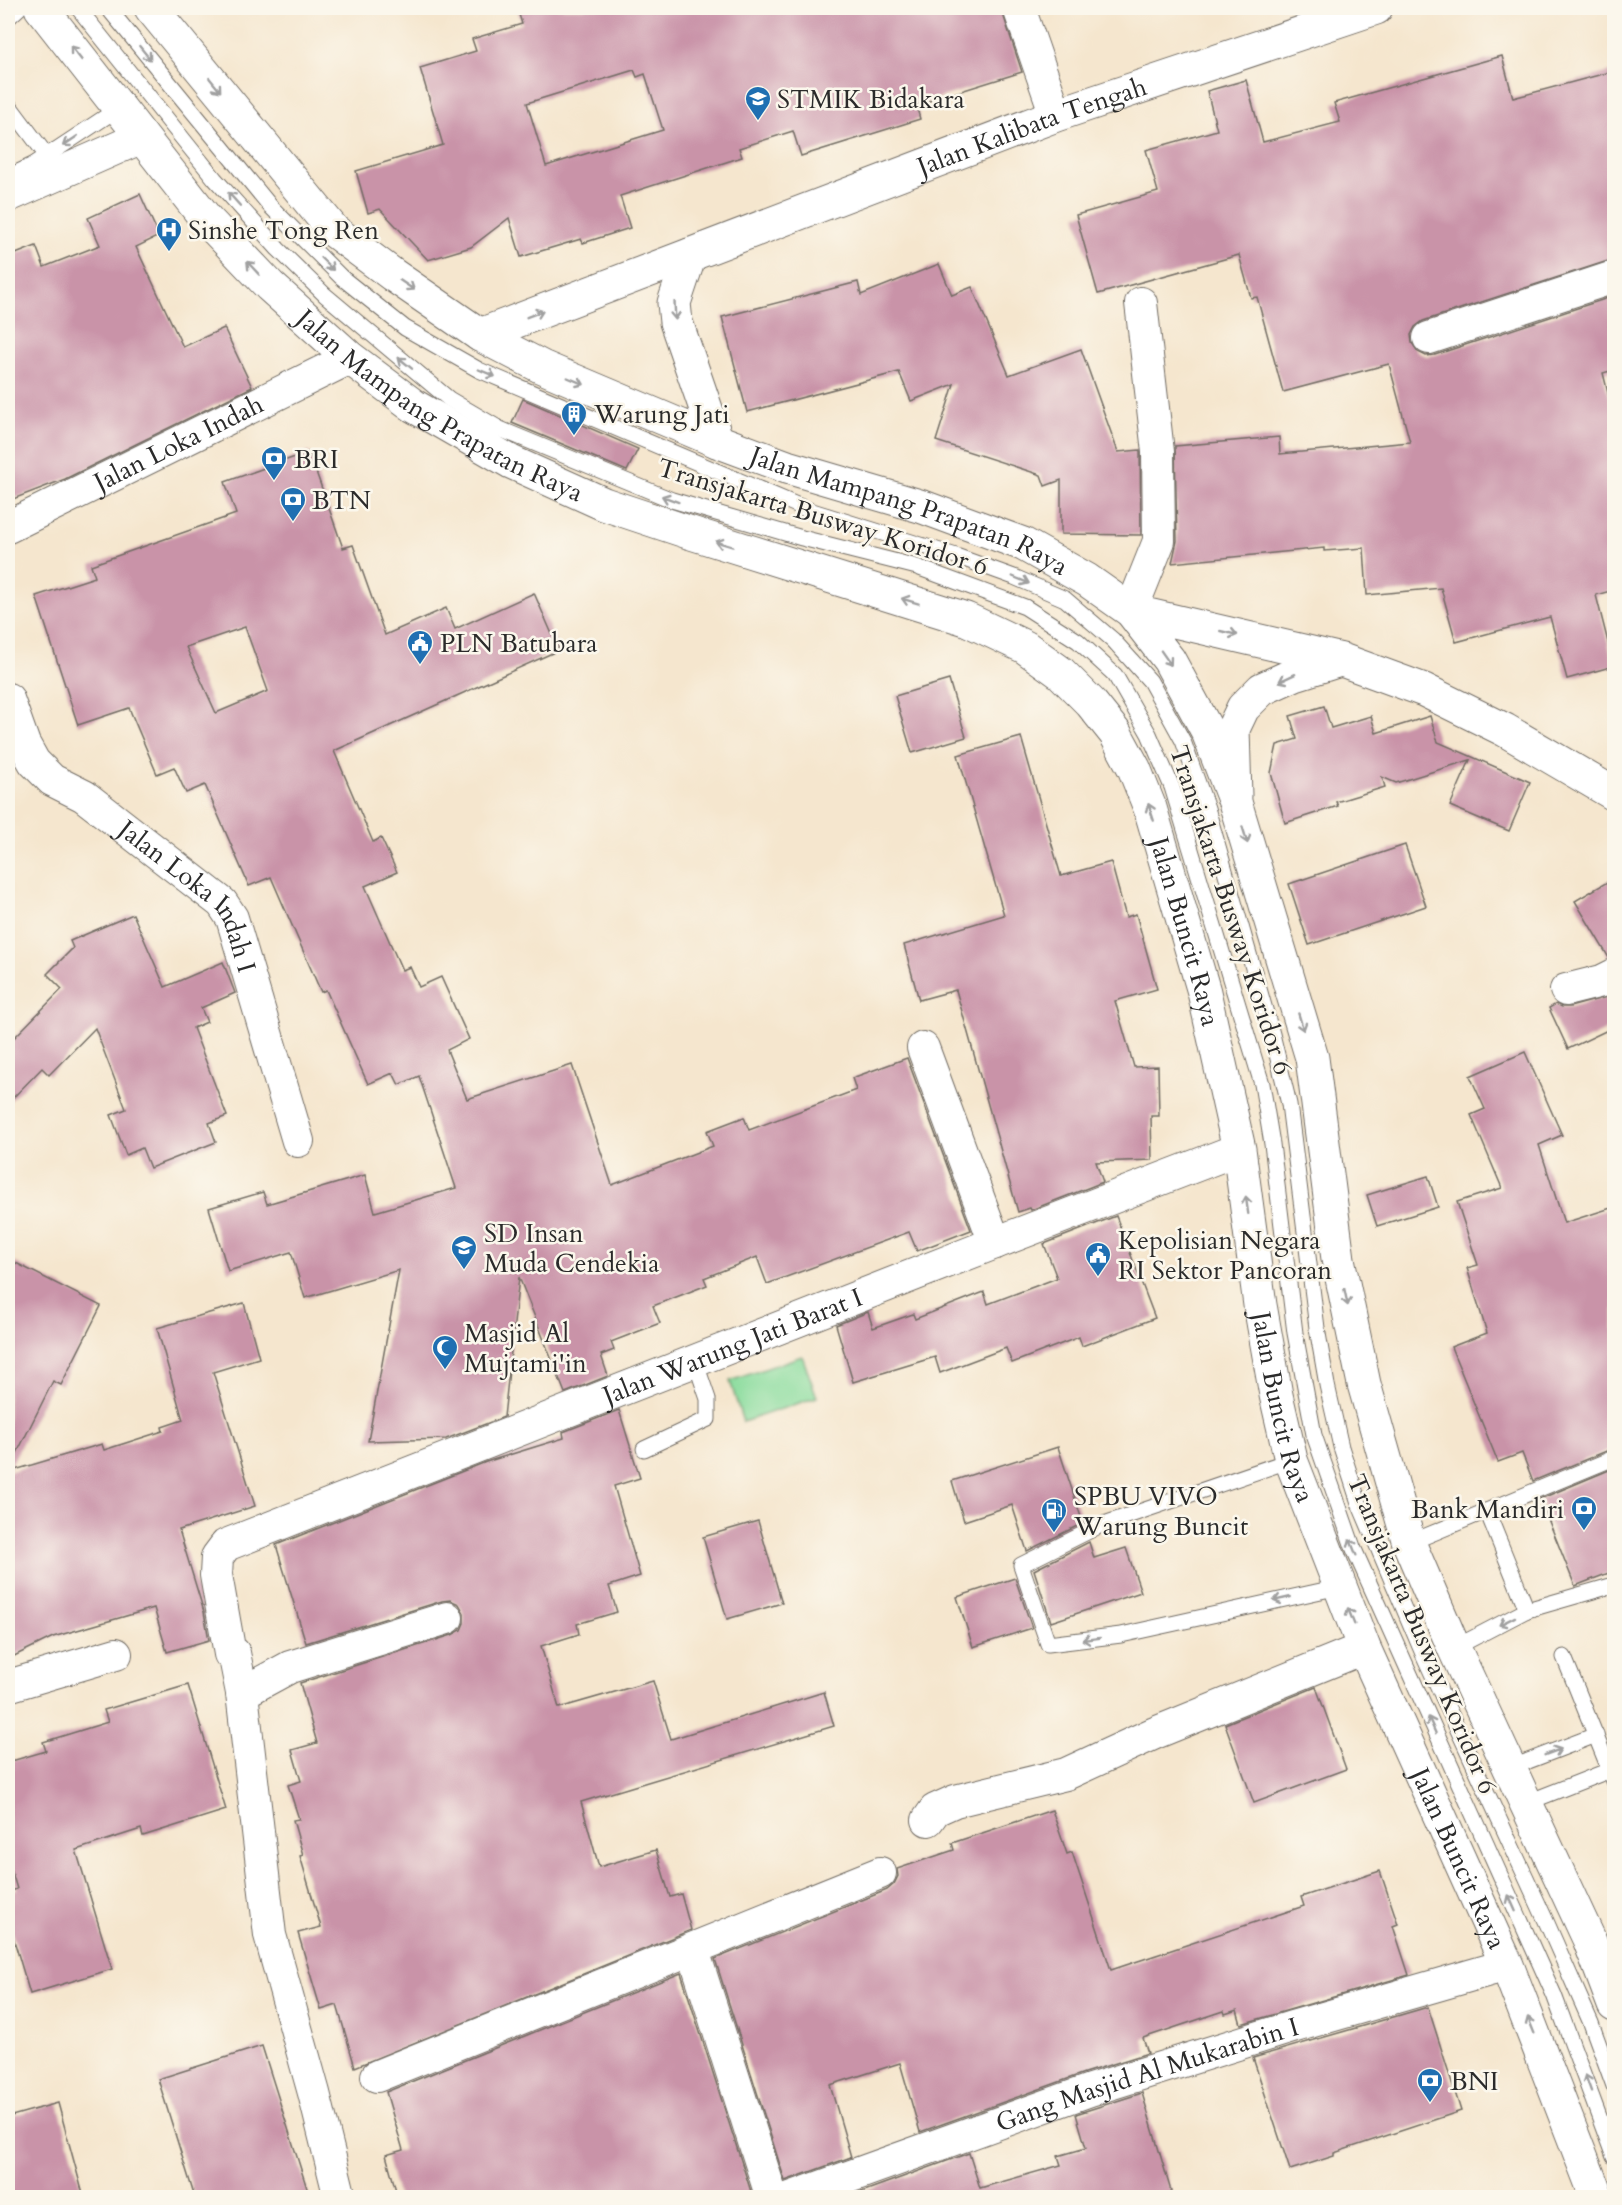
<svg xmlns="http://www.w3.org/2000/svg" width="1622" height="2205" font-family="Cardo,serif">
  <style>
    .green { fill: #8adc9d; stroke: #5a8464; stroke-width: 1.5 }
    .building { fill: #c993a8; fill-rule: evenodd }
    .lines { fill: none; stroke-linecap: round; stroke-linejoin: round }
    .service-casing { stroke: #726c64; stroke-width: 17 }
    .minor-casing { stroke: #726c64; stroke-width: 34 }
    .tertiary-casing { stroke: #726c64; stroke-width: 35 }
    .secondary-casing { stroke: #726c64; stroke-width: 35 }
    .primary-casing { stroke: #726c64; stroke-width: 35 }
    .service { stroke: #fff; stroke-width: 15 }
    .minor { stroke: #fff; stroke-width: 32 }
    .tertiary { stroke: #fff; stroke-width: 33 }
    .secondary { stroke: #fff; stroke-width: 33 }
    .primary { stroke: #fff; stroke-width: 33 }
    .oneway { stroke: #a0a0a0 }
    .labels { text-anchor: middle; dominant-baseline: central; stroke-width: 5; stroke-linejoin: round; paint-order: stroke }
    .poi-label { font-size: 26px; fill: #2b2b2b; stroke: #fbf7ec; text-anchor: start }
    .street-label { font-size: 26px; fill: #2b2b2b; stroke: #fbf7ec }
  </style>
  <rect width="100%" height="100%" fill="#fbf7ec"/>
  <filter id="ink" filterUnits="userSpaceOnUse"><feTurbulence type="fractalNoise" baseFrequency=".0167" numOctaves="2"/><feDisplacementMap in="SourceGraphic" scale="12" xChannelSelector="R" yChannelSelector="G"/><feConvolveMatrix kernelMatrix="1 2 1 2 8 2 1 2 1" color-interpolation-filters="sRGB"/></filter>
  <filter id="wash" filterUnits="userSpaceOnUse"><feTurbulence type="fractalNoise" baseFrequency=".008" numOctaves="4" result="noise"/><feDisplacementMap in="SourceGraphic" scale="24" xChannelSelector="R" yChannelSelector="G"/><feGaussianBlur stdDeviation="1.35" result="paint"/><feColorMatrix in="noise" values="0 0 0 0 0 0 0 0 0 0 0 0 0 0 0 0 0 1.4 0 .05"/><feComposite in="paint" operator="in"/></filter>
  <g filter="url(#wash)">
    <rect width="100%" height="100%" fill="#f5e6ce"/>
    <polygon class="green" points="802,1356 817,1397 743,1422 730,1381"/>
    <g id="blocks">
      <g class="building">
        <path d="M517,8H1001L1022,72L916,105L920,119L801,156L793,131L739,148L742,157L620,196L630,228L583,243L581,239L521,257L509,218L471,247L428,260L380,209L368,213L356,171L443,145L420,68L476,51L472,39L522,24ZM634,70L637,77L645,74L663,130L546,166L527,103Z"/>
        <polygon points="1502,56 1513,98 1614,71 1614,259 1423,321 1415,327 1411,335 1412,343 1418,352 1426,356 1435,355 1614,296 1614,370 1603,373 1614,417 1614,590 1596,595 1614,666 1567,679 1550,617 1456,642 1441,588 1367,595 1364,548 1324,551 1324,548 1172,563 1177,541 1175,446 1279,437 1280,454 1410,442 1389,364 1283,392 1257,297 1251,298 1239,255 1098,294 1076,215 1158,192 1146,150 1217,130 1207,91 1246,80 1263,142 1340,122 1334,103"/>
        <polygon points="140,194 159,236 136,247 183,347 224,328 252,387 65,479 8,501 8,257 36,246 44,267 100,245 88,218"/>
        <polygon points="939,264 952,295 972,287 1009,375 1081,349 1118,452 1140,450 1141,535 1061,534 1061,480 1045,486 1041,475 936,441 954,384 911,401 899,372 747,412 722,317 858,282 861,295"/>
        <polygon points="523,399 638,449 627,471 512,423"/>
        <path d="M309,452L343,548L353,545L385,635L446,608L455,629L534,593L559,650L334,751L373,842L381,838L397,872L365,886L402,970L410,967L419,987L441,977L469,1039L447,1050L467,1099L572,1065L612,1185L713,1146L707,1131L744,1117L749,1130L856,1090L852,1078L907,1058L971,1230L917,1251L909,1232L767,1284L757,1257L704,1278L707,1285L653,1306L660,1323L611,1342L614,1350L601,1355L608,1376L565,1393L519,1277L504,1417L446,1439L368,1441L399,1270L305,1298L291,1252L228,1271L209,1208L263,1192L267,1204L365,1175L375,1212L456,1188L419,1076L399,1085L393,1073L368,1084L326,990L321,992L271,877L249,886L205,785L186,793L174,767L157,774L129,708L78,725L36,596L95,577L91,565L236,514L225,482ZM245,627L268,691L216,713L186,647Z"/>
        <polygon points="949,680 966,737 912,753 895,696"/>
        <polygon points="1324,706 1331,728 1371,716 1376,733 1430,716 1438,742 1530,782 1509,831 1450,806 1470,760 1396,783 1382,777 1385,787 1336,802 1338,806 1285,823 1271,773 1277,745 1297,739 1290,716"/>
        <polygon points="1021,737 1061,876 1111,862 1126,917 1136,914 1157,989 1115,1001 1134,1067 1158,1066 1159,1116 1151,1116 1152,1160 1096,1162 1103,1182 1031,1210 1030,1208 1018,1212 956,990 919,1000 904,945 1004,915 958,755"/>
        <polygon points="1405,845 1426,906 1309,945 1289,884"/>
        <polygon points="1614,878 1614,957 1609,958 1575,901"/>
        <polygon points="133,914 165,987 223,962 235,993 201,1008 207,1022 193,1028 227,1116 209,1123 216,1142 150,1168 142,1148 126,1155 111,1115 126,1109 95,1028 49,1075 42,1068 8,1103 8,1044 62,989 47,974 73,948 70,941"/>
        <polygon points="1614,995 1614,1027 1568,1049 1549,1008 1556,1004 1562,1007 1570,1007"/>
        <polygon points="1525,1052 1562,1135 1539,1145 1564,1223 1614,1207 1614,1448 1533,1481 1522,1453 1498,1462 1451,1347 1487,1333 1467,1268 1478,1265 1457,1202 1502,1188 1471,1115 1485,1109 1470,1076"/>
        <polygon points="1428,1176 1438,1207 1377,1226 1367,1195"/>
        <polygon points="1116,1216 1155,1318 1082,1346 1079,1337 1012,1363 1006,1348 940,1373 935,1357 853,1382 836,1325 868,1312 873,1328 913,1314 915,1319 984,1292 988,1304 1057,1278 1044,1244"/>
        <polygon points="8,1259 101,1306 61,1385 53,1381 8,1471"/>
        <polygon points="244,1303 259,1358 213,1372 255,1506 179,1530 204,1612 209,1640 167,1652 154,1608 53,1637 8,1659 8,1472 102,1444 104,1450 163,1431 162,1427 183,1420 157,1328"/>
        <polygon points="619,1410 640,1478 614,1486 640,1576 609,1586 617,1612 577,1624 579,1634 541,1646 559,1708 653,1681 671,1739 824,1692 834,1726 581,1802 599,1867 656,1850 670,1897 681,1894 691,1930 355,2067 337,2005 321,2010 298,1933 321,1927 300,1856 303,1855 293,1820 299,1819 288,1785 301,1781 292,1750 317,1743 300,1683 452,1635 461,1630 464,1623 464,1613 459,1604 450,1600 442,1601 306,1643 276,1545 486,1462 564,1438 563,1432"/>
        <polygon points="1058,1447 1083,1523 1027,1551 1012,1505 964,1521 952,1481"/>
        <polygon points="1614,1468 1614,1571 1575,1586 1540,1499"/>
        <polygon points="758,1521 782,1603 727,1619 703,1537"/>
        <polygon points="1089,1542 1094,1558 1126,1548 1141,1592 1051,1622 1034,1570"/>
        <polygon points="1015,1578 1032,1628 973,1647 957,1597"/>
        <polygon points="188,1685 226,1810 143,1836 141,1829 76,1850 112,1969 30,1994 8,1920 8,1892 17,1889 8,1859 8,1762 46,1751 43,1742 108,1722 104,1710"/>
        <polygon points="1316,1687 1346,1769 1254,1803 1225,1724"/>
        <polygon points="1052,1810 1067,1854 1072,1852 1111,1970 1304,1906 1301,1897 1380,1871 1398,1924 1393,1926 1409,1975 1241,2024 1237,2010 1225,2014 1224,2011 1143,2038 1148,2053 1084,2073 920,2132 900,2063 830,2085 851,2157 785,2181 715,1959 887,1890 894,1884 898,1876 897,1869 954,1850 952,1843"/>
        <polygon points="681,1973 753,2198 398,2198 386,2155 403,2150 386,2092"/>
        <polygon points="1428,2007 1461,2111 1334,2153 1334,2156 1290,2170 1253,2058"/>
        <polygon points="262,2046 310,2198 195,2198 158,2079"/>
        <polygon points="1142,2093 1173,2198 845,2198 969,2153 980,2188 1061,2165 1058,2156 1086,2148 1076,2114"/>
        <polygon points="58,2103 84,2198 8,2198 8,2117"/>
      </g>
    </g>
  </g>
  <g filter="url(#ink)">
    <use href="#blocks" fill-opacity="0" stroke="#726c64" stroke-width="1.5"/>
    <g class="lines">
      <defs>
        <g id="service">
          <polyline points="78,8 215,179 278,249 325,295 449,399 500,429 672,500 802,538 917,567 1025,607 1078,641 1115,675 1149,734 1172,787 1262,1084 1272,1144 1295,1333 1314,1435 1353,1547 1554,1995 1614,2157"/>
          <polyline points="108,8 271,207 341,277 405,328 479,370 806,509 956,556 1014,577 1065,599 1113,640 1150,681 1183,741 1207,808 1272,1034 1289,1104 1317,1328 1327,1385 1341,1447 1359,1503 1424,1656 1546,1921 1591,2023 1614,2086"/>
          <polyline points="8,18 19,8"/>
          <polyline points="8,104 47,156"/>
          <polyline points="8,177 33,165 119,108"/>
          <polyline points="644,1449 708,1419 708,1399 695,1361"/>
          <polyline points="1291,1460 1101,1525 1021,1565 1048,1644 1121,1635 1339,1587"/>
          <polyline points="1487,1511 1527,1610"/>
          <polyline points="1409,1543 1614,1458"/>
          <polyline points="1454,1648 1527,1610 1614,1585"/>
          <polyline points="1564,1657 1614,1781"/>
          <polyline points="1510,1768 1596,1735"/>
          <polyline points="1526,1803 1610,1770"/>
        </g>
        <g id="minor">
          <polyline points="1019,8 1056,115"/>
          <polyline points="8,196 142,137"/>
          <polyline points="1429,338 1614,277"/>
          <path id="s1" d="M8,527L350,358"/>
          <polyline points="1131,611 1159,541 1158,452 1141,303"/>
          <path id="s2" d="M8,699L24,744L34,762L52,780L84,796L222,903L232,918L298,1141"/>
          <polyline points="1566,990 1602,981 1614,975"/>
          <polyline points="923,1048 995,1243"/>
          <polyline points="8,1686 116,1654"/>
          <polyline points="242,1693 290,1667 447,1618"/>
          <polyline points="928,1820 935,1810 955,1801 1066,1774 1155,1733 1364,1648"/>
          <polyline points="693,1950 772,2198"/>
          <polyline points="377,2076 880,1873"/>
          <path id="s3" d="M340,2198L314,2093L270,1935L242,1693L234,1653L230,1654L216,1575L217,1557L226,1545L995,1243L1239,1149"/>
          <path id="s4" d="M790,2198L1090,2090L1292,2027L1507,1965"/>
        </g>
        <g id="tertiary">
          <polyline points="690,255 674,303 676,322 717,441"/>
          <path id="s5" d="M480,335L1056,115L1376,8"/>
        </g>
        <g id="secondary">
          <polyline points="1131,611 1342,660 1424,690 1505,730 1614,794"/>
          <polyline points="1235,796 1233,729 1243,708 1262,689 1295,674 1340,660"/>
        </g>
        <g id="primary">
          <path id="s6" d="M41,8L207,220L270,286L350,358L414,406L511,462L604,504L688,532L966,619L1025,647L1061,673L1091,703L1115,733L1134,768L1150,808L1204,992L1239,1149L1260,1305L1276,1395L1291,1460L1364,1648L1507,1965L1597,2198"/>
          <path id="s7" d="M151,8L334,231L393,275L480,335L542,367L717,441L787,467L923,507L1023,544L1087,580L1131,611L1169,660L1208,732L1235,802L1312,1058L1338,1259L1364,1384L1409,1543L1454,1648L1589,1939L1614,2005"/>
        </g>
      </defs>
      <use href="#service" class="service-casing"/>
      <use href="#minor" class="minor-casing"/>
      <use href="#tertiary" class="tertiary-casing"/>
      <use href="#secondary" class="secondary-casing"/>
      <use href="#primary" class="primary-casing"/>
      <use href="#service" class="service"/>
      <use href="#minor" class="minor"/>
      <use href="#tertiary" class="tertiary"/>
      <use href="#secondary" class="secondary"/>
      <use href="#primary" class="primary"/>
    </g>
    <defs><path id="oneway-shaft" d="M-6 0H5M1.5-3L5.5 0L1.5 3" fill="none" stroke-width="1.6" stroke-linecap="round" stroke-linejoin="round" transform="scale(1.5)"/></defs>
    <g class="oneway">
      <use href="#oneway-shaft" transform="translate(76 53) rotate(-128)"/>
      <use href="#oneway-shaft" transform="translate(145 53) rotate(51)"/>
      <use href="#oneway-shaft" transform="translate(215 85) rotate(51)"/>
      <use href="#oneway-shaft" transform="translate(70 141) rotate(146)"/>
      <use href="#oneway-shaft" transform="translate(234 199) rotate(-132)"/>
      <use href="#oneway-shaft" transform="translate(327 264) rotate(44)"/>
      <use href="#oneway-shaft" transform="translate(253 268) rotate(-133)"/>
      <use href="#oneway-shaft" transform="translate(407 285) rotate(34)"/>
      <use href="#oneway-shaft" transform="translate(675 311) rotate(87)"/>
      <use href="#oneway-shaft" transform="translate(535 314) rotate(-21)"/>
      <use href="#oneway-shaft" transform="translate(405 363) rotate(-141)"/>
      <use href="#oneway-shaft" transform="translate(487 373) rotate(23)"/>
      <use href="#oneway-shaft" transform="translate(576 381) rotate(23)"/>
      <use href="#oneway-shaft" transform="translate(670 499) rotate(-160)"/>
      <use href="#oneway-shaft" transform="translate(724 544) rotate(-163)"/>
      <use href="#oneway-shaft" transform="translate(1021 580) rotate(23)"/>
      <use href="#oneway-shaft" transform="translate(910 601) rotate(-163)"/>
      <use href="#oneway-shaft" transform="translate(1229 633) rotate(13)"/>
      <use href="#oneway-shaft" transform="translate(1166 658) rotate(55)"/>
      <use href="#oneway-shaft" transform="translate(1287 678) rotate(155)"/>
      <use href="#oneway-shaft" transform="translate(1151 812) rotate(-108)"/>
      <use href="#oneway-shaft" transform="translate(1245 835) rotate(73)"/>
      <use href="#oneway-shaft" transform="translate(1301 1022) rotate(73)"/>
      <use href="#oneway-shaft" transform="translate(1247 1205) rotate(-98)"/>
      <use href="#oneway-shaft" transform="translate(1346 1297) rotate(78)"/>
      <use href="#oneway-shaft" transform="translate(1353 1547) rotate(-112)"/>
      <use href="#oneway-shaft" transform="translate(1282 1599) rotate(167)"/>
      <use href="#oneway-shaft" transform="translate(1351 1616) rotate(-112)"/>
      <use href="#oneway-shaft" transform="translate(1507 1621) rotate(153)"/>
      <use href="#oneway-shaft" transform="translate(1091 1639) rotate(173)"/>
      <use href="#oneway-shaft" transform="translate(1432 1725) rotate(-114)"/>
      <use href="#oneway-shaft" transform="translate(1553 1752) rotate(-21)"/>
      <use href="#oneway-shaft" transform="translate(1512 1903) rotate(-114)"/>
      <use href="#oneway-shaft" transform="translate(1531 2025) rotate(-112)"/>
      <use href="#oneway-shaft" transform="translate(1588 2083) rotate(-110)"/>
    </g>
  </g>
  <defs>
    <symbol id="university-pin" viewBox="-11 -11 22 30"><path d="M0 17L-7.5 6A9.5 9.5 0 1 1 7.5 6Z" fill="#1f6fb2" stroke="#fbf7ec"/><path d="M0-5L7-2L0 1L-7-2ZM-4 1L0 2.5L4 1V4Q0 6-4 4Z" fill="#fff"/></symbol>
    <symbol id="hospital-pin" viewBox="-11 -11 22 30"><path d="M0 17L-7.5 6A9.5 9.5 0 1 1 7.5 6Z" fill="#1f6fb2" stroke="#fbf7ec"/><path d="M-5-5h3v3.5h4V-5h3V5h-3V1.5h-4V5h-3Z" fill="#fff"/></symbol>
    <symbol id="building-pin" viewBox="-11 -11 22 30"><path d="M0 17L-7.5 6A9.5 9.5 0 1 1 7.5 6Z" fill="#1f6fb2" stroke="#fbf7ec"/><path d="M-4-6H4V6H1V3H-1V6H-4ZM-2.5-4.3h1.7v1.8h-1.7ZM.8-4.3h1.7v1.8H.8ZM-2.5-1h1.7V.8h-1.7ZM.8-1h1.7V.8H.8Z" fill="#fff"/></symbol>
    <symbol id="bank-pin" viewBox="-11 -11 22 30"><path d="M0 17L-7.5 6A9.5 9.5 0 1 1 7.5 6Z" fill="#1f6fb2" stroke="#fbf7ec"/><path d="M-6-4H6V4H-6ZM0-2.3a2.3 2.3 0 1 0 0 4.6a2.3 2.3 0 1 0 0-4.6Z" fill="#fff"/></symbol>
    <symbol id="civic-pin" viewBox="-11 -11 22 30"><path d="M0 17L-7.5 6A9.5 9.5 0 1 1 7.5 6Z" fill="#1f6fb2" stroke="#fbf7ec"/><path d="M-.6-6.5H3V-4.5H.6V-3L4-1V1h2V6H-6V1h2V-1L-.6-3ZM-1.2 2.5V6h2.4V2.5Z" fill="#fff"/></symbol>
    <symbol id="school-pin" viewBox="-11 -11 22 30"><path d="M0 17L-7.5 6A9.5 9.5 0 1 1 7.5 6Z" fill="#1f6fb2" stroke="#fbf7ec"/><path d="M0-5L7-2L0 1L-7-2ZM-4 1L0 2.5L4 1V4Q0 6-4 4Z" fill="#fff"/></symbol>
    <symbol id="mosque-pin" viewBox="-11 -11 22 30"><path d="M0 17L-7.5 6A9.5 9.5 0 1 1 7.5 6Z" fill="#1f6fb2" stroke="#fbf7ec"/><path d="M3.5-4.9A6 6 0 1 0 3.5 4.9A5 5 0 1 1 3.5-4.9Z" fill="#fff"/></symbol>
    <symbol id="fuel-pin" viewBox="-11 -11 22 30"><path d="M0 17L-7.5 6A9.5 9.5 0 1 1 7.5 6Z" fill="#1f6fb2" stroke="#fbf7ec"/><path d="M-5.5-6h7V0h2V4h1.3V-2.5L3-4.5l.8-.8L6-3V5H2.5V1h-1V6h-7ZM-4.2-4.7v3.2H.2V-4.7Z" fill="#fff"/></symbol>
  </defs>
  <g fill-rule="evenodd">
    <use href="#university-pin" x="743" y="84" width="30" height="40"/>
    <use href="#hospital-pin" x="154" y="215" width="30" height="40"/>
    <use href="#building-pin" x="559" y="399" width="30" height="40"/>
    <use href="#bank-pin" x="259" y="444" width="30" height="40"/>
    <use href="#bank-pin" x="278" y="485" width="30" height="40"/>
    <use href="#civic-pin" x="405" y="628" width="30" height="40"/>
    <use href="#school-pin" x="449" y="1233" width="30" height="40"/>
    <use href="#civic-pin" x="1083" y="1240" width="30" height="40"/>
    <use href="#mosque-pin" x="430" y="1333" width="30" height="40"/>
    <use href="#bank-pin" x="1569" y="1494" width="30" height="40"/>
    <use href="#fuel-pin" x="1039" y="1496" width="30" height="40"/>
    <use href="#bank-pin" x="1415" y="2066" width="30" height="40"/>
  </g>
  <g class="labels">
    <g class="poi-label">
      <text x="777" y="99">STMIK Bidakara</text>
      <text x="188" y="230">Sinshe Tong Ren</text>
      <text x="594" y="414">Warung Jati</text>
      <text x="294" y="459">BRI</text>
      <text x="312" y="500">BTN</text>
      <text x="440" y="643">PLN Batubara</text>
      <text x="484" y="1233">SD Insan<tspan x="484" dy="30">Muda Cendekia</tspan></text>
      <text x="1118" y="1240">Kepolisian Negara<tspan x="1118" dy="30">RI Sektor Pancoran</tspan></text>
      <text x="464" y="1333">Masjid Al<tspan x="464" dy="30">Mujtami'in</tspan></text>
      <text x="1074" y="1496">SPBU VIVO<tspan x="1074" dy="30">Warung Buncit</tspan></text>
      <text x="1564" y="1509" text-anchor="end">Bank Mandiri</text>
      <text x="1450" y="2081">BNI</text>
    </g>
    <g class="street-label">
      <text stroke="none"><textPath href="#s5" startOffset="590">Jalan Kalibata Tengah</textPath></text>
      <text stroke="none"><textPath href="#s6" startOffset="570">Jalan Mampang Prapatan Raya</textPath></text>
      <text stroke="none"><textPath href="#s1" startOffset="190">Jalan Loka Indah</textPath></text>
      <text stroke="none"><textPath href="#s7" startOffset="932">Jalan Mampang Prapatan Raya</textPath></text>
      <text transform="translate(823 517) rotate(17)">Transjakarta Busway Koridor 6</text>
      <text stroke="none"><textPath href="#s2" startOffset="278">Jalan Loka Indah I</textPath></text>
      <text transform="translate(1231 910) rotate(72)">Transjakarta Busway Koridor 6</text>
      <text stroke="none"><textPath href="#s6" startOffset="1544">Jalan Buncit Raya</textPath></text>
      <text stroke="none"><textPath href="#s3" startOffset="1218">Jalan Warung Jati Barat I</textPath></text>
      <text stroke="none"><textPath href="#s6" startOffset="2030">Jalan Buncit Raya</textPath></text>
      <text transform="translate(1422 1634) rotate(67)">Transjakarta Busway Koridor 6</text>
      <text stroke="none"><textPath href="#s6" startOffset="2516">Jalan Buncit Raya</textPath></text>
      <text stroke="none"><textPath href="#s4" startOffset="378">Gang Masjid Al Mukarabin I</textPath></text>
    </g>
  </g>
  <rect width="1622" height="2205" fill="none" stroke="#fbf7ec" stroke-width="30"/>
</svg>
